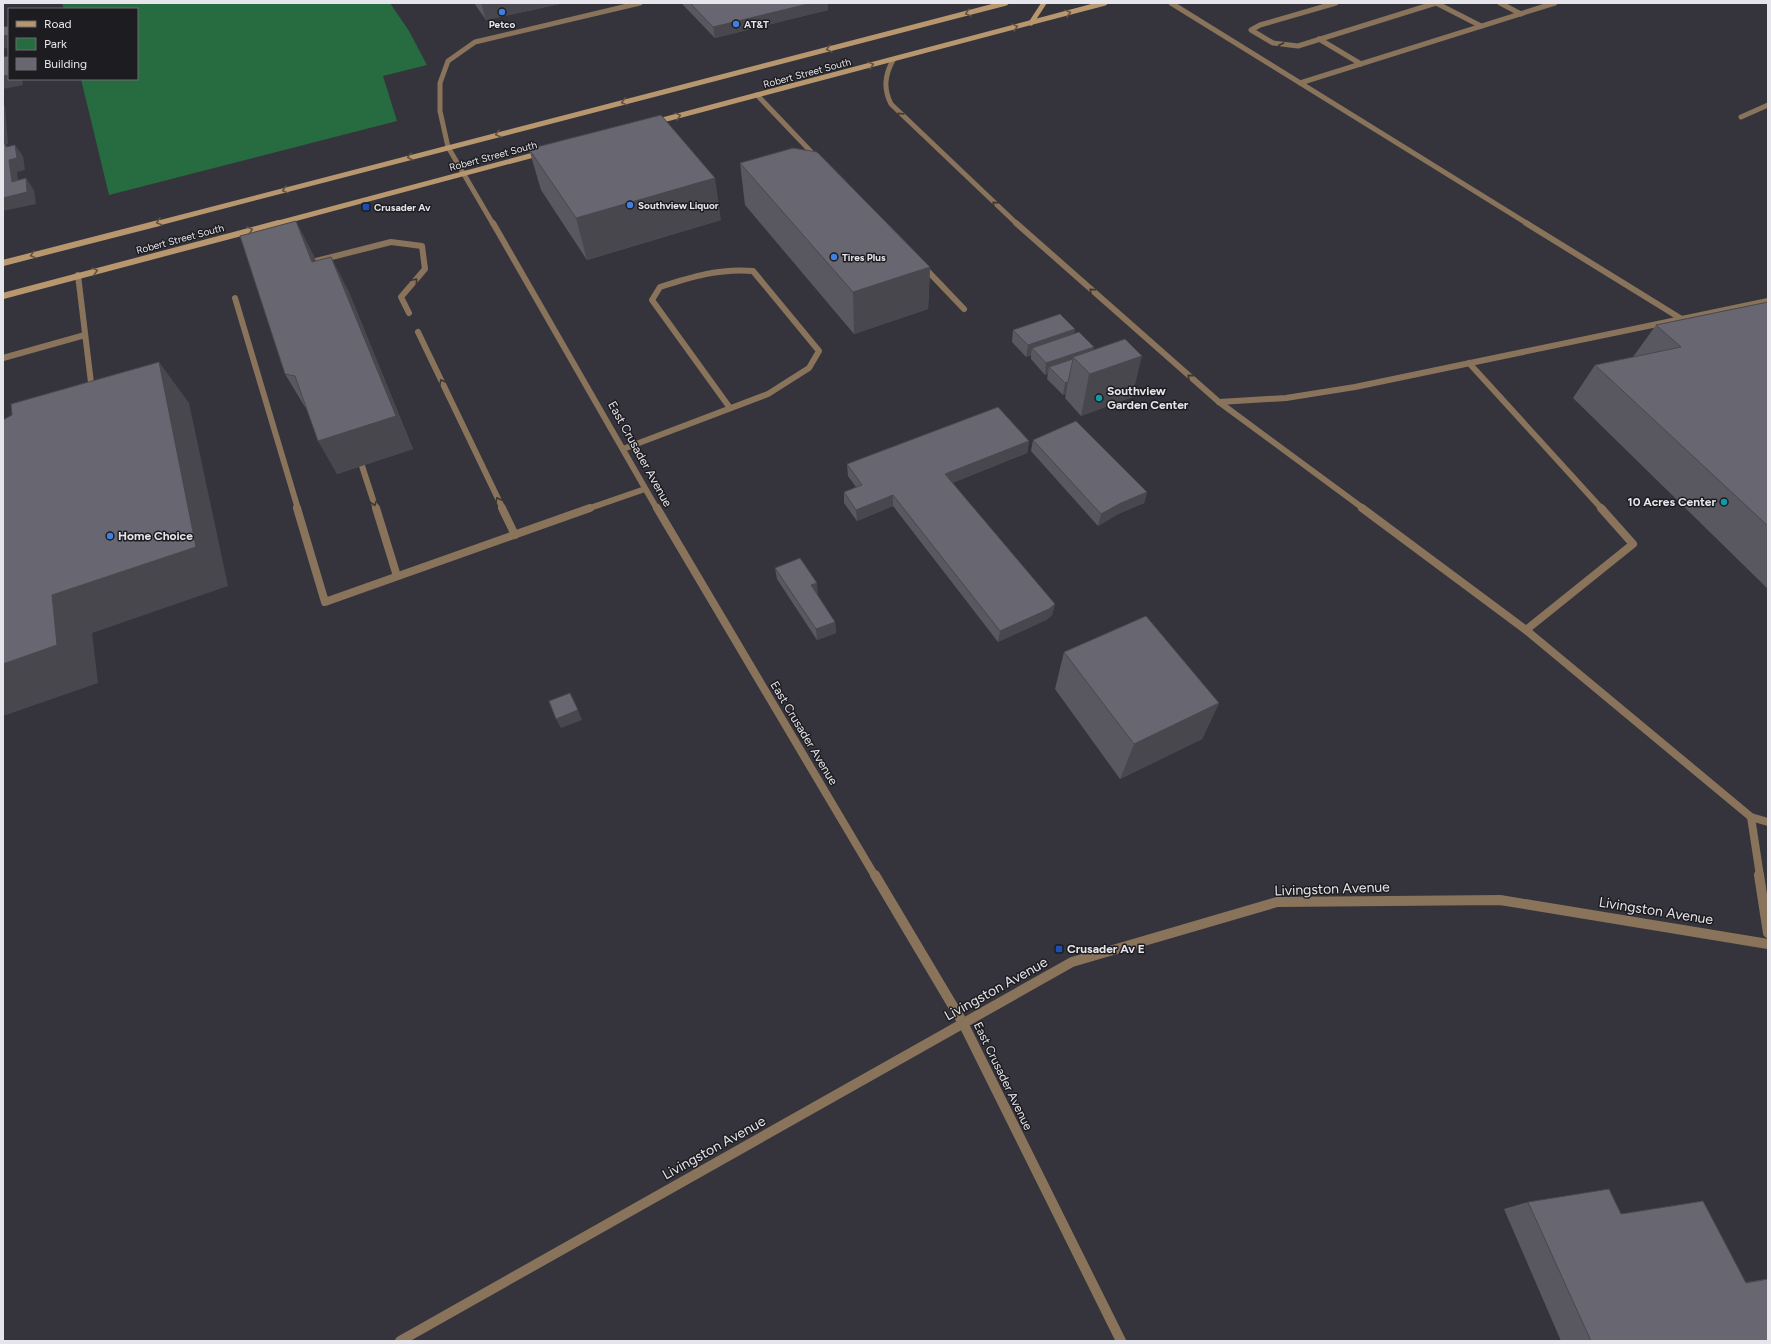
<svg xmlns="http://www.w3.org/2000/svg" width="1771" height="1344" font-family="Figtree,sans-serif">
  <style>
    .green { fill: #276b40 }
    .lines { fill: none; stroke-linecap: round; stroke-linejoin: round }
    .service-far3 { stroke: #89745b; stroke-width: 5 }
    .service-far2 { stroke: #89745b; stroke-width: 6 }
    .service-far1 { stroke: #89745b; stroke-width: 8 }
    .service { stroke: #89745b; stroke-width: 10 }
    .minor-far3 { stroke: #89745b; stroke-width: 5 }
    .minor-far2 { stroke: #89745b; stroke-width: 6 }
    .minor-far1 { stroke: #89745b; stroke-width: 8 }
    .minor { stroke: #89745b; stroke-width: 10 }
    .secondary-far1 { stroke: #b8976e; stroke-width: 5 }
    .secondary { stroke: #b8976e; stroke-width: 6 }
    .wall { fill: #595860 }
    .shaded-wall { fill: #49474e }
    .building { fill: #686670; stroke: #49474e }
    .oneway { stroke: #635343 }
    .oneway2 { stroke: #3d3632 }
    .shop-dot { fill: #3f7fe0; stroke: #1d1c20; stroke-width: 1.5 }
    .transit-dot { fill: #1a4fb4; stroke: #1d1c20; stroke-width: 1.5 }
    .culture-dot { fill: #0f9aa8; stroke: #1d1c20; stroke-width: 1.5 }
    .labels { text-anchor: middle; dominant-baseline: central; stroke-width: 3; stroke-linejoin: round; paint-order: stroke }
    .far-poi-label { font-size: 10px; font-weight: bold; fill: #e5e5eb; stroke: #1d1c20; text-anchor: start }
    .far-street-label { font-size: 10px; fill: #e5e5eb; stroke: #1d1c20 }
    .poi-label { font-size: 12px; font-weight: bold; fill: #e5e5eb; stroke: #1d1c20; text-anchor: start }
    .street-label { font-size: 12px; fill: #e5e5eb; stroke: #1d1c20 }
    .near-street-label { font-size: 14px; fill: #e5e5eb; stroke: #1d1c20 }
  </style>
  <rect width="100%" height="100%" fill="#35343d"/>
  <polygon class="green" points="62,3 390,3 409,31 427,65 383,76 397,121 109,195 81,79 137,79 137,9 64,9"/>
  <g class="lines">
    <g class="service-far3">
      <polyline points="1171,3 1528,224"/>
      <polyline points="1336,3 1260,25 1251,30 1273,43 1298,46 1436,3 1481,26"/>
      <polyline points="1500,3 1521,14"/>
      <polyline points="1319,39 1361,64"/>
      <path d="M893,60C885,75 883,88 891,104L1017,224"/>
      <polyline points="1300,83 1555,3"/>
      <polyline points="757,95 817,158"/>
      <polyline points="1741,117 1768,105"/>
      <polyline points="448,147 440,111 440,83 448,61 475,42 640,3"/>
    </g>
    <g class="service-far2">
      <polyline points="1016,223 1219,402 1364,509"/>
      <polyline points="1526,223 1680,318"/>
      <polyline points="316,261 391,242 422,246 425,269 401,297 409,313"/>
      <polyline points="922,265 964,309"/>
      <polyline points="78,275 92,391"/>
      <polyline points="235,298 298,509"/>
      <polyline points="418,332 503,509"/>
      <polyline points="3,358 85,335"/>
      <polyline points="1469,363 1602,509"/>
      <polyline points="1219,402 1286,398 1355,387 1768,301"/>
      <path d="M623,449L768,394L809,368L819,351L753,271C720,268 691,277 660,287L652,300L730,408"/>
      <polyline points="362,466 376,509"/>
      <polyline points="587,509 645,489"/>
    </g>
    <g class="service-far1">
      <polyline points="297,508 325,602 590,508"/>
      <polyline points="376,508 397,576"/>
      <polyline points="502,508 515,535"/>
      <polyline points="1362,508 1526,630 1751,817 1760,876"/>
      <polyline points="1526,630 1633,544 1601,508"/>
      <polyline points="1751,817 1768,822"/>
    </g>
    <polyline class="service" points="1759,875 1768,933"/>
    <polyline class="minor-far3" points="448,147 493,224"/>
    <polyline class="minor-far2" points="493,223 657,509"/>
    <polyline class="minor-far1" points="657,508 875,876"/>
    <g class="minor">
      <polyline points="875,875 963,1023 1121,1341"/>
      <polyline points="400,1341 1072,962 1277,902 1500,900 1768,944"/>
    </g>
    <g class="secondary-far1">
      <polyline points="1031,23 1044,3"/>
      <polyline points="655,122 1105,3"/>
      <polyline points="155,224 1006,3"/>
      <polyline points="275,224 541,153"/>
    </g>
    <g class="secondary">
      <polyline points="3,263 159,223"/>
      <polyline points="3,296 279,223"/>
    </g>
  </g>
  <g class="wall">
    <polygon points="474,3 564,3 486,20"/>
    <polygon points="683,3 828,3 828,10 715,38 683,5"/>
    <polygon points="529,149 721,220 587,260 541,190"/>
    <polygon points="740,163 930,267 928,309 854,334 745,205"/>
    <polygon points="313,254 316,261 348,290 413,449 337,474 306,407 305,407 285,374"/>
    <polygon points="1768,302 1768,589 1573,398 1595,365 1633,357 1656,325"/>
    <polygon points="1075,329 1074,333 1093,350 1132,397 1081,416 1065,398 1066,394 1063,395 1047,379 1048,374 1045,375 1031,359 1031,355 1026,357 1012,342 1013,330"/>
    <polygon points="1033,440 1147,492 1144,503 1118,514 1098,526 1031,451"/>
    <polygon points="1029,441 1027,453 952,483 1055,604 1052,615 1046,620 998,642 893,506 857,521 844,503 844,492 856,487 848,476 847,464"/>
    <polygon points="775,568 818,594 817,594 835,622 836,633 817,640 777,579"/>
    <polygon points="1064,652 1219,703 1202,739 1120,779 1055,689"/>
    <polygon points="1528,1202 1621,1214 1746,1282 1768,1279 1768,1341 1561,1341 1504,1209"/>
  </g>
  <g class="shaded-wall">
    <polygon points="481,3 564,3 486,20"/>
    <polygon points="812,3 828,3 828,10 715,38 713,27"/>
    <polygon points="9,35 9,47 3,49 3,36"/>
    <polygon points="9,75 9,79 22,79 23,85 3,89 3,76"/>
    <polygon points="3,104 5,106 8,144 6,144 13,155 3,145"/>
    <polygon points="15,145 23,156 25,170 17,172 20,193 12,182 9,160"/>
    <polygon points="26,178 34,190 36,204 3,211 3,198"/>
    <polygon points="715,178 721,220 587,260 576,218"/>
    <polygon points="296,221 313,254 329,295 312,262"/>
    <polygon points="331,257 348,290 413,449 337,474 318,441"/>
    <polygon points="930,267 928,309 854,334 853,292"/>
    <polygon points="1075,329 1073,341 1032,348 1031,355 1026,357 1028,345"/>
    <polygon points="1094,347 1091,359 1073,357 1071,366 1049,367 1048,374 1045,375 1046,363"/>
    <polygon points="1142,356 1132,397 1081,416 1089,374"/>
    <polygon points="159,362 189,403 228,586 92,633 98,683 3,716 3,664 52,595"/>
    <polygon points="1068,382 1066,394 1063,395 1065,383"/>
    <polygon points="1029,441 1027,453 945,486 945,474"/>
    <polygon points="1147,492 1144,503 1118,514 1098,526 1101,514 1121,503"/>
    <polygon points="893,495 893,506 857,521 856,510"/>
    <polygon points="817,583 818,594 812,596 811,585"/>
    <polygon points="1055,604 1052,615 1046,620 998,642 1000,631"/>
    <polygon points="835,622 836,633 817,640 816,629"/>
    <polygon points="1219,703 1202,739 1120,779 1134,744"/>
    <polygon points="578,710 582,720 561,728 556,719"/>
  </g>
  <g class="building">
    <polygon points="690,3 812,3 713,27"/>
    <polygon points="9,26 9,35 3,36 3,27"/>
    <polygon points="9,37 9,49 8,50 7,38"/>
    <polygon points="9,56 9,75 3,76 3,57"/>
    <polygon points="661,115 715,178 576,218 529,149"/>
    <polygon points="3,144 5,144 6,147 15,145 17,158 9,160 12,182 26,178 27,192 3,198"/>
    <polygon points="793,148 817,152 930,267 853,292 740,163"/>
    <polygon points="296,221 312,262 331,257 396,416 318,441 295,376 285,374 240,236"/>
    <polygon points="1768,302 1768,526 1595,365 1681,347 1656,325"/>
    <polygon points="1060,314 1075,329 1028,345 1013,330"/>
    <polygon points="1079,332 1094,347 1046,363 1032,348"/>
    <polygon points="1125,339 1142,356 1090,374 1073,357"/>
    <polygon points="1073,359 1068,382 1065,383 1049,367"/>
    <polygon points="159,362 196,547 52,595 57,645 3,664 3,420 12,415 11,404"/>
    <polygon points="998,407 1029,441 945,474 1055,604 1049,609 1000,631 893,495 856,510 844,492 862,485 847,464"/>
    <polygon points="1076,421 1147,492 1121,503 1101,514 1033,440"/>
    <polygon points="800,558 817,583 811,585 835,622 816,629 775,568"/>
    <polygon points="1146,616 1219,703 1134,744 1064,652"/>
    <polygon points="570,693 578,710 556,719 549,701"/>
    <polygon points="1609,1189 1621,1214 1703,1201 1746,1283 1768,1279 1768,1341 1591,1341 1528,1202"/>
  </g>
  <defs><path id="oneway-chevron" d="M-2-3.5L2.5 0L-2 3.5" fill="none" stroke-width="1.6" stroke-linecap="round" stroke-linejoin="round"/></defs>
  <g class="oneway">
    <use href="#oneway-chevron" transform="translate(968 13) rotate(165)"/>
    <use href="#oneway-chevron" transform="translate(1068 13) rotate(-15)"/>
    <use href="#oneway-chevron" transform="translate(1015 27) rotate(-15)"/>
    <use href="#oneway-chevron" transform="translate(829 49) rotate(166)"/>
    <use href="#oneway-chevron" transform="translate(871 65) rotate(-15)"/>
    <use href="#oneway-chevron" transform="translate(624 102) rotate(165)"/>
    <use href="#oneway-chevron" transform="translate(678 116) rotate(-15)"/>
    <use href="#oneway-chevron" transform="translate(498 134) rotate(165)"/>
    <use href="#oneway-chevron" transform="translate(410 157) rotate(166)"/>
    <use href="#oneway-chevron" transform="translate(285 190) rotate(165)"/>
    <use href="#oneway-chevron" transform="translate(159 222) rotate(165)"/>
    <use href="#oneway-chevron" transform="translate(250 230) rotate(-15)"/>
    <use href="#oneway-chevron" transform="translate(33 255) rotate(165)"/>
    <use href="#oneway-chevron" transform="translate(95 271) rotate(-15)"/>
  </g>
  <g class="oneway2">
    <use href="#oneway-chevron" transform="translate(1281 46) rotate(-169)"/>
    <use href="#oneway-chevron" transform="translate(900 115) rotate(-134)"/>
    <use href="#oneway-chevron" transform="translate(995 204) rotate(-138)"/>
    <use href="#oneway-chevron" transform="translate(415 281) rotate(-49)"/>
    <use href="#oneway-chevron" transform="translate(1092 291) rotate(-138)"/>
    <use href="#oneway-chevron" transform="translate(1190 377) rotate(-139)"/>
    <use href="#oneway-chevron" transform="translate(442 382) rotate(-116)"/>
    <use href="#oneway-chevron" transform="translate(498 500) rotate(-116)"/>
    <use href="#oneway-chevron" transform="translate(374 503) rotate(72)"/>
  </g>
  <g class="shop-dot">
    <circle cx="502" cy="12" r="4"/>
    <circle cx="736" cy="24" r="4"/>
    <circle cx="630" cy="205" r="4"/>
    <circle cx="834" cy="257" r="4"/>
    <circle cx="110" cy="536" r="4"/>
  </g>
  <g class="transit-dot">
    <rect x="362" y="203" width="8" height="8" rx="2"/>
    <rect x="1055" y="945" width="8" height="8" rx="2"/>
  </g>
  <g class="culture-dot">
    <circle cx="1099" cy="398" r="4"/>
    <circle cx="1724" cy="502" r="4"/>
  </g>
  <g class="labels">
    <g class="far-poi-label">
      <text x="502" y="24" text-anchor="middle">Petco</text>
      <text x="744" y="24">AT&amp;T</text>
      <text x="638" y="205">Southview Liquor</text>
      <text x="374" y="207">Crusader Av</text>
      <text x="842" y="257">Tires Plus</text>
    </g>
    <g class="far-street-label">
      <text transform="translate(807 73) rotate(-15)">Robert Street South</text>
      <text transform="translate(493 156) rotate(-15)">Robert Street South</text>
      <text transform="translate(180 239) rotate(-15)">Robert Street South</text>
    </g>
    <g class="poi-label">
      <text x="1107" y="391">Southview<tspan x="1107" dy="14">Garden Center</tspan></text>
      <text x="1716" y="502" text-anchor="end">10 Acres Center</text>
      <text x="118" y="536">Home Choice</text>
      <text x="1067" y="949">Crusader Av E</text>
    </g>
    <g class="street-label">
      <text transform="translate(640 454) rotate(61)">East Crusader Avenue</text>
      <text transform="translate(804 733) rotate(59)">East Crusader Avenue</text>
      <text transform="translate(1003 1076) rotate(64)">East Crusader Avenue</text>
    </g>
    <g class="near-street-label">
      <text transform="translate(1332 889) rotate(-2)">Livingston Avenue</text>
      <text transform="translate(1656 911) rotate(9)">Livingston Avenue</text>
      <text transform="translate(996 989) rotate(-29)">Livingston Avenue</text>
      <text transform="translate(714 1148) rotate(-29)">Livingston Avenue</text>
    </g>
  </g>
  <rect width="1771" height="1344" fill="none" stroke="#e5e5eb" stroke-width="8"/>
  <rect x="8" y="8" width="130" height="72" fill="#1d1c20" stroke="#6d6c71"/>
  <rect x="16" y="21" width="20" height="6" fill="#b8976e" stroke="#6d6c71"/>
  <text x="44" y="28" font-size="12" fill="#e5e5eb">Road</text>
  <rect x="16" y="38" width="20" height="12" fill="#276b40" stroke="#6d6c71"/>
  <text x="44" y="48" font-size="12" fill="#e5e5eb">Park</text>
  <rect x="16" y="58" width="20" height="12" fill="#686670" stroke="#6d6c71"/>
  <text x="44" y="68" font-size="12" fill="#e5e5eb">Building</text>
</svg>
